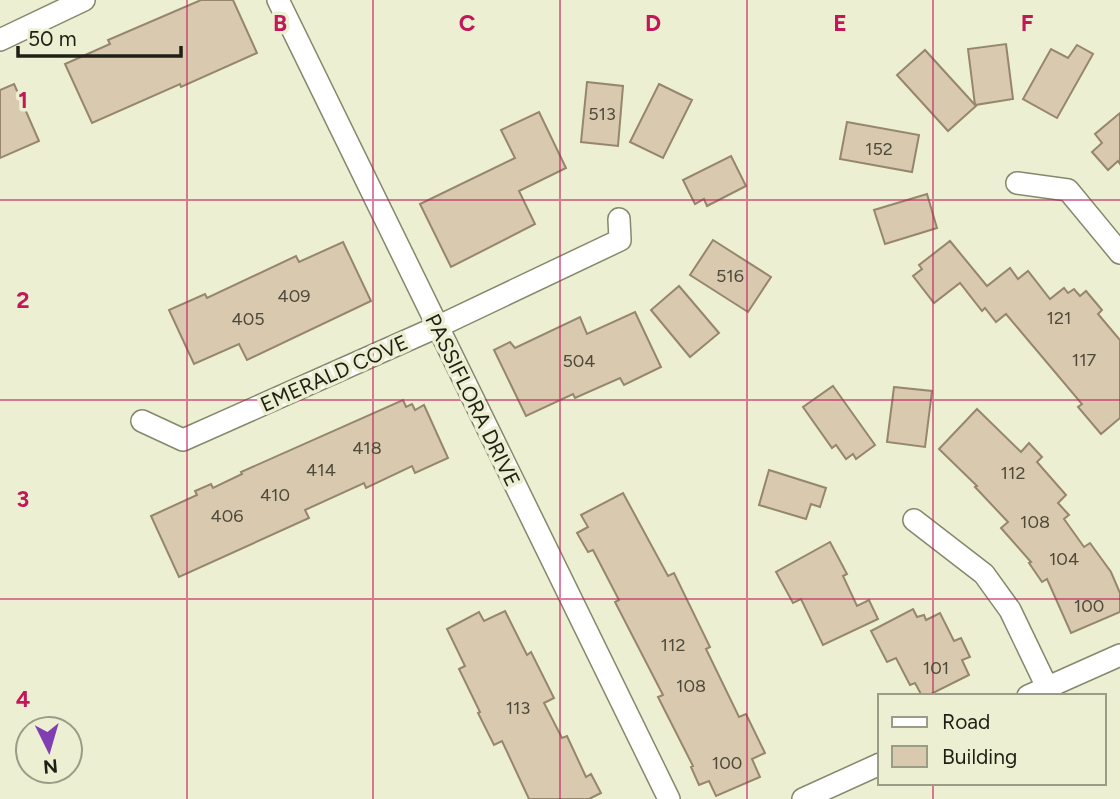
<svg xmlns="http://www.w3.org/2000/svg" width="1120" height="799" font-family="Figtree,sans-serif">
  <style>
    .building { fill: #d9c9ae; stroke: #95866d; stroke-width: 2 }
    .lines { fill: none; stroke-linecap: round; stroke-linejoin: round }
    .minor-casing { stroke: #85886c; stroke-width: 24 }
    .minor { stroke: #fff; stroke-width: 21 }
    .grid { fill: none; stroke: #c2185b; stroke-width: 2; stroke-opacity: 0.55 }
    .labels { text-anchor: middle; dominant-baseline: central; stroke-width: 7; stroke-linejoin: round; paint-order: stroke }
    .number-label { font-size: 18px; fill: #4e4a3b }
    .street-label { font-size: 21px; fill: #1f2015; stroke: #ecefd1 }
    .grid-label { font-size: 23px; text-anchor: middle; font-weight: bold; fill: #c2185b; stroke: #ecefd1; stroke-width: 7; stroke-linejoin: round; paint-order: stroke }
  </style>
  <rect width="100%" height="100%" fill="#ecefd1"/>
  <g class="building">
    <polygon points="201,0 233,0 257,53 181,87 180,84 92,123 65,64 110,44 108,40"/>
    <polygon points="1006,44 1013,99 975,105 968,49"/>
    <polygon points="1077,45 1093,54 1057,118 1023,99 1051,49 1068,58"/>
    <polygon points="925,50 976,106 948,131 897,75"/>
    <polygon points="587,82 623,86 618,146 581,142"/>
    <polygon points="14,84 39,141 0,158 0,90"/>
    <polygon points="659,84 692,100 663,158 630,142"/>
    <polygon points="539,112 566,168 519,191 535,224 451,267 420,204 515,158 501,130"/>
    <polygon points="1120,113 1120,164 1118,161 1108,170 1092,152 1102,143 1095,134"/>
    <polygon points="847,122 919,135 912,172 840,159"/>
    <polygon points="731,156 746,186 707,206 704,199 695,204 683,180"/>
    <polygon points="927,194 937,228 885,244 874,210"/>
    <polygon points="713,240 771,277 748,312 690,275"/>
    <polygon points="950,241 987,286 1010,268 1018,279 1028,271 1050,299 1064,288 1068,293 1074,289 1080,296 1086,291 1102,310 1098,314 1120,340 1120,418 1101,434 1078,407 1082,404 1006,314 996,322 985,308 982,311 960,283 934,303 913,276 922,269 919,265"/>
    <polygon points="343,242 371,301 247,360 239,344 194,364 169,310 205,294 207,298 296,256 299,262"/>
    <polygon points="679,286 719,333 690,357 651,310"/>
    <polygon points="635,312 661,367 624,385 620,378 575,398 573,394 526,416 494,350 510,342 515,348 580,317 587,334"/>
    <polygon points="833,386 875,445 856,459 853,454 846,459 836,445 832,448 803,407"/>
    <polygon points="894,387 932,391 925,447 887,442"/>
    <polygon points="403,400 406,407 412,404 415,410 424,405 448,458 415,473 412,466 366,488 364,483 305,510 309,518 179,577 151,516 197,495 195,491 211,484 213,488 242,474 241,472"/>
    <polygon points="977,409 1021,452 1029,443 1042,457 1037,462 1066,495 1058,503 1069,515 1064,519 1084,547 1090,543 1111,572 1120,593 1120,612 1071,633 1047,579 1042,582 1029,563 1031,562 1001,528 1008,522 975,487 977,486 939,449"/>
    <polygon points="769,470 826,488 820,507 811,504 806,519 759,505"/>
    <polygon points="623,493 668,576 674,573 710,647 706,649 739,717 746,714 765,753 752,759 760,777 716,796 709,781 699,785 691,767 693,766 658,697 663,695 615,602 619,600 593,550 588,552 577,533 588,527 581,515"/>
    <polygon points="830,542 847,574 843,576 857,606 869,600 878,619 823,645 801,599 793,603 776,572"/>
    <polygon points="913,609 917,617 924,615 926,620 940,613 954,641 961,638 970,657 962,660 969,675 927,696 922,696 915,683 910,685 896,658 887,662 871,631"/>
    <polygon points="505,611 527,655 531,652 554,698 544,703 562,738 567,736 586,777 591,774 601,793 589,799 529,799 502,741 494,745 478,713 480,712 459,669 465,666 447,629 479,612 484,621"/>
  </g>
  <g class="lines">
    <defs>
      <g id="minor">
        <polyline points="278,0 669,799"/>
        <polyline points="0,40 84,0"/>
        <polyline points="1017,183 1068,190 1120,253"/>
        <polyline points="142,421 183,440 437,327 620,240 619,219"/>
        <polyline points="914,520 984,574 1010,610 1047,687"/>
        <polyline points="1028,696 1120,655"/>
        <polyline points="803,799 880,764"/>
      </g>
    </defs>
    <use href="#minor" class="minor-casing"/>
    <use href="#minor" class="minor"/>
  </g>
  <path class="grid" d="M187,0V799M373,0V799M560,0V799M747,0V799M933,0V696M0,200H1120M0,400H1120M0,599H1120M933,783V799"/>
  <g class="labels">
    <g class="number-label">
      <text x="602" y="114">513</text>
      <text x="879" y="149">152</text>
      <text x="730" y="276">516</text>
      <text x="294" y="296">409</text>
      <text x="1059" y="318">121</text>
      <text x="248" y="319">405</text>
      <text x="1084" y="360">117</text>
      <text x="579" y="361">504</text>
      <text x="367" y="448">418</text>
      <text x="321" y="470">414</text>
      <text x="1013" y="473">112</text>
      <text x="275" y="495">410</text>
      <text x="227" y="516">406</text>
      <text x="1035" y="522">108</text>
      <text x="1064" y="559">104</text>
      <text x="1089" y="606">100</text>
      <text x="673" y="645">112</text>
      <text x="936" y="668">101</text>
      <text x="691" y="686">108</text>
      <text x="518" y="708">113</text>
      <text x="727" y="763">100</text>
    </g>
    <g class="street-label">
      <text transform="translate(334 373) rotate(-24)">EMERALD COVE</text>
      <text transform="translate(473 400) rotate(64)">PASSIFLORA DRIVE</text>
    </g>
  </g>
  <g class="grid-label">
    <text x="280" y="31">B</text>
    <text x="467" y="31">C</text>
    <text x="653" y="31">D</text>
    <text x="840" y="31">E</text>
    <text x="1027" y="31">F</text>
    <text x="23" y="108">1</text>
    <text x="23" y="308">2</text>
    <text x="23" y="507">3</text>
    <text x="23" y="707">4</text>
  </g>
  <rect x="878" y="694" width="228" height="91" fill="#ecefd1" stroke="#9a9c86" stroke-width="2"/>
  <rect x="892" y="717" width="35" height="10" fill="#ffffff" stroke="#9a9c86" stroke-width="2"/>
  <text x="942" y="729" font-size="21" fill="#1f2015">Road</text>
  <rect x="892" y="746" width="35" height="21" fill="#d9c9ae" stroke="#9a9c86" stroke-width="2"/>
  <text x="942" y="764" font-size="21" fill="#1f2015">Building</text>
  <g transform="translate(49 750) rotate(175)"><circle r="33" fill="#ecefd1" stroke="#9a9c86" stroke-width="2"/>
  <path d="M0-5L12 26L0 18L-12 26Z" fill="#803eb2"/>
  <text y="-10" font-size="19" font-weight="bold" text-anchor="middle" fill="#1f2015">N</text>
  </g>
  <path d="M18 46v10h163v-10" fill="none" stroke="#1f2015" stroke-width="3.5"/>
  <text x="28" y="46" font-size="21" fill="#1f2015" stroke="#ecefd1" stroke-width="5" paint-order="stroke">50 m</text>
</svg>
